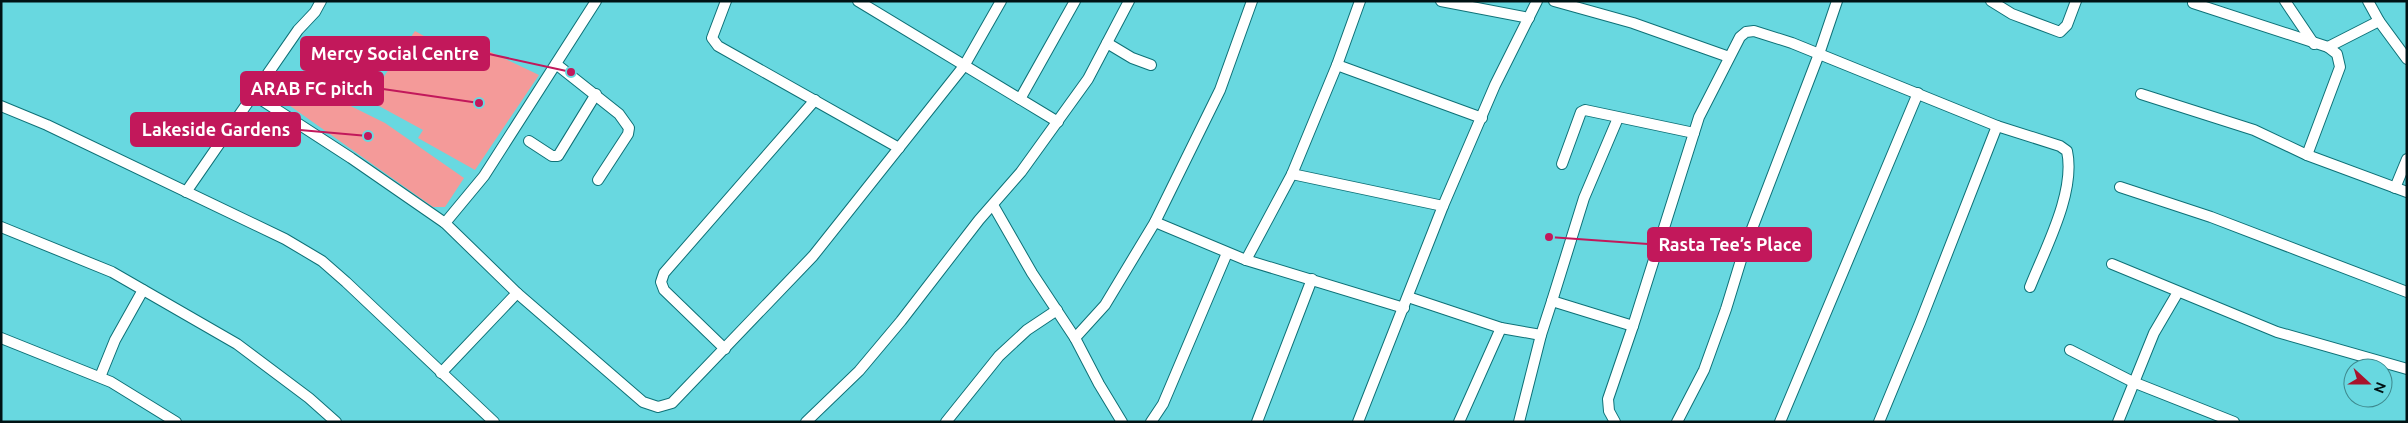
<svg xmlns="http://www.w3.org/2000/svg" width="2408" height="423" font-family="Ubuntu,sans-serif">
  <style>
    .green { fill: #f49a99 }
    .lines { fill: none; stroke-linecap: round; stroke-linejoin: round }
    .minor-casing { stroke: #0e7177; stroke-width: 12 }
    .minor { stroke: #fff; stroke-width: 10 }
    .leader { fill: none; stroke: #c2185b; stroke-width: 2 }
    .callout-dot { fill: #c2185b; stroke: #68d8e0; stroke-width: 2 }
    .callout { fill: #c2185b; stroke: #c2185b; stroke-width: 2 }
    .callout-label { font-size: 18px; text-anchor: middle; font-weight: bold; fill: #fff }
  </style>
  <rect width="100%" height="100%" fill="#68d8e0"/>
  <g class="green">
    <polygon points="415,31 463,58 472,43 539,75 475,170 418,138 423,130 368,100"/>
    <polygon points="280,71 385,123 464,178 445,207 433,207 276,96 272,85"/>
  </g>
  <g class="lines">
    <defs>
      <g id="minor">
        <polyline points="726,1 712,38 718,46 899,148"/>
        <polyline points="858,1 1058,122"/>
        <polyline points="1441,1 1529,18"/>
        <polyline points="1554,1 1633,23 1729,57"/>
        <polyline points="1991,1 2012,14 2060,32 2067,25 2076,1"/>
        <polyline points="2285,1 2314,44"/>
        <polyline points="2368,1 2379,21 2407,59"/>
        <polyline points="2193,3 2328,47 2379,21"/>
        <polyline points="1107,43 1132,58 1151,65"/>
        <polyline points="556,64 619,114 629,128 628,134 598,180"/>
        <polyline points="1337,65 1482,118"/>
        <polyline points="2141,94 2254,130 2307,155 2407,192"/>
        <polyline points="254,95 351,158 445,223 517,293 643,402 658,407 672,403 813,256 964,66 1001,1"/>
        <polyline points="1020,99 1075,1"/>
        <polyline points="1,106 47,125 285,239 322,261 346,282 494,422"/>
        <polyline points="529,141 552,156 558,156 596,94"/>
        <polyline points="2307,155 2340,67 2337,54 2328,47"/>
        <polyline points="1562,164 1581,112 1585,110 1694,133"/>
        <polyline points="1292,174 1443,206"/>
        <polyline points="2120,187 2211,217 2407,292"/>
        <polyline points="2395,188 2407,159"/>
        <polyline points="186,192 298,30 315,12 321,1"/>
        <polyline points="993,205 1032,273 1075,338 1099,384 1122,422"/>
        <polyline points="1155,222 1246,260 1404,308"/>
        <polyline points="445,223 484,176 596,1"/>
        <polyline points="1,227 112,272 237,344 309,398 336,422"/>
        <polyline points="1246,260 1292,174 1337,65 1360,1"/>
        <polyline points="2112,264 2277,332 2407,369"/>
        <polyline points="1408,297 1501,328 1541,335"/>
        <polyline points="1552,301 1584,198 1618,118"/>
        <polyline points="1,338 111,382 176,422"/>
        <polyline points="1075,338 1105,305 1155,222 1220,90 1252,1"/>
        <polyline points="725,349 664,290 661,282 664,273 815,100"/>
        <polyline points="2070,350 2133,382 2234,422"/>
        <polyline points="441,373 517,293"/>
        <polyline points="100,377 115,340 143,290"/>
        <polyline points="806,422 859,371 901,321 979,220 1021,172 1088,79 1129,1"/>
        <polyline points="946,422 999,356 1027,330 1057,310"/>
        <polyline points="1151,422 1163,404 1227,253"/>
        <polyline points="1257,422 1312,279"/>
        <polyline points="1358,422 1443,206 1495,85 1537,1"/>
        <polyline points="1459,422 1501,328"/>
        <polyline points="1519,422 1541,335 1552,301 1633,326"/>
        <path d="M1615,422L1609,411L1608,399L1633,326L1699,117L1740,37L1746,32L1754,31L1792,43L1997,126L2060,146L2067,151C2076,192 2045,249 2030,287"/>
        <polyline points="1677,422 1704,370 1726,309 1745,247 1819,54 1837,1"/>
        <polyline points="1780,422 1918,93"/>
        <polyline points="1879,422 1920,323 1997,126"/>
        <polyline points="2118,422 2154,333 2178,292"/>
      </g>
    </defs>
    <use href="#minor" class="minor-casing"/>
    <use href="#minor" class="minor"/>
  </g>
  <path class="leader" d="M571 72L489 54M479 103L383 89M368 136L300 130M1549 237L1648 244"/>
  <g class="callout-dot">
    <circle cx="571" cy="72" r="5"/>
    <circle cx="479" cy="103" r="5"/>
    <circle cx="368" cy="136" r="5"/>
    <circle cx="1549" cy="237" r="5"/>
  </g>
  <g class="callout">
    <rect x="301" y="37" width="188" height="33" rx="5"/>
    <rect x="241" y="72" width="142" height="33" rx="5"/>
    <rect x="131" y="113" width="169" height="33" rx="5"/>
    <rect x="1648" y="228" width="163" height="33" rx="5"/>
  </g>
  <g class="callout-label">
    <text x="395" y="60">Mercy Social Centre</text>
    <text x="312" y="95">ARAB FC pitch</text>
    <text x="216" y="136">Lakeside Gardens</text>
    <text x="1730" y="251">Rasta Tee’s Place</text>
  </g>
  <rect width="2408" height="423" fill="none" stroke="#001214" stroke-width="5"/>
  <g transform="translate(2368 383) rotate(111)"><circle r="24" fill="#68d8e0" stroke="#3e898e"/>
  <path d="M0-4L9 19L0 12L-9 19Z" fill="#a9122b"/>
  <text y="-8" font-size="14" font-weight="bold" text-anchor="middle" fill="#001214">N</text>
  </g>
</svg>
